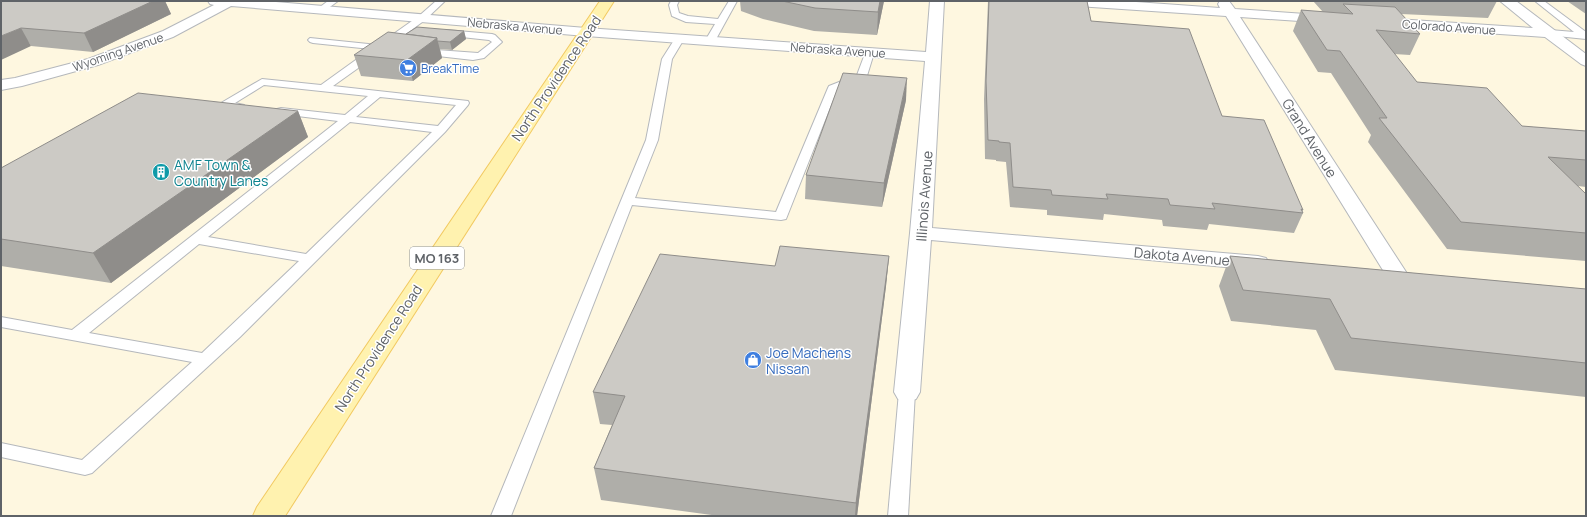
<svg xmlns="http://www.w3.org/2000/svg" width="1587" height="517" font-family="Manrope,sans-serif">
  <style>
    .commercial { fill: #fef7e0 }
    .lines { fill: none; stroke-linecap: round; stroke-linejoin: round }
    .service-casing { stroke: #b5b8bc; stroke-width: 2 }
    .minor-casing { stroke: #b5b8bc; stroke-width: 2 }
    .primary-casing { stroke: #f2c960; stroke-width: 2 }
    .service { fill: #fff; fill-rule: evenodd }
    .minor { fill: #fff; fill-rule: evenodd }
    .primary { fill: #fff2af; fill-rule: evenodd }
    .wall { fill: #afaea9 }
    .shaded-wall { fill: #8f8d8a }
    .building { fill: #cccac5; stroke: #8f8d8a }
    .labels { text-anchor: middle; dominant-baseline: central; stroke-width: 3; stroke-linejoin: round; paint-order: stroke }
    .far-street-label { font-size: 12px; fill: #5f6368; stroke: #fff }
    .far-shop-label { font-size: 12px; fill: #366cbe; stroke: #fff; text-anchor: start }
    .shield { fill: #fff; stroke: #8f9295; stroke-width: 1 }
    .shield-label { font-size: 13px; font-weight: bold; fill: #5f6368 }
    .street-label { font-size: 14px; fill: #5f6368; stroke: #fff }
    .culture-label { font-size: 14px; fill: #0d838f; stroke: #fff; text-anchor: start }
    .shop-label { font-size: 14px; fill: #366cbe; stroke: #fff; text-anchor: start }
  </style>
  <rect width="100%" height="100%" fill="#f1efe8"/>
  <rect class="commercial" x="1" y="1" width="1585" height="515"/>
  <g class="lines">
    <defs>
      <g id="service">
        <polygon points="328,1 338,1 323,12 317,12 316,10"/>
        <path d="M436,1H445L425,20L388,47L387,50L382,51L333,86L468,101L469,103L468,105L445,132L240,337L92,473L85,475L1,457V443L82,460L192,362L1,327V317L72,330L338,121L281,114L277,113L276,111L277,109L281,108L345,115L368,96L264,85L235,103L244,105L245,107L244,109L240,110L221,107L220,105L221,103L262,79L321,85L371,49L313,43L310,42L308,40L310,38L378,45L419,16ZM380,97L456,105L438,126L356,117ZM350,122L432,132L306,254L208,237ZM199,244L299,261L202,353L89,333Z"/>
        <polygon points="671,1 679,1 677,5 679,13 688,16 718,19 729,1 737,1 715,41 710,44 705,41 715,24 686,22 672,16 669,5"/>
        <polygon points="1535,1 1544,1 1586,32 1586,39 1547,35 1545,33 1550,30 1574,32"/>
        <polygon points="446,30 492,34 495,35 502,42 484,58 473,60 420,54 418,52 423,49 478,53 492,42 489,40 443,35 441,33"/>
        <polygon points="679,36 684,39 672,59 658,140 635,198 776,212 828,88 829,86 857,75 866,51 869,50 874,53 866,79 837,90 786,219 781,220 632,205 511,516 491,516 646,140 662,59 676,37"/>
        <polygon points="907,386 913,388 915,392 908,516 888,516 899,392 901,388"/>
      </g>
      <g id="minor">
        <polygon points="208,1 264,1 586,28 926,52 930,1 944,1 932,228 1258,256 1266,258 1269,263 1266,268 1258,270 931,240 920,392 916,399 907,402 898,399 894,392 910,233 925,61 586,36 231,6 173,37 98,65 22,86 1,90 1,80 15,78 88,59 163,31 214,5 210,4"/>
        <polygon points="1055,1 1122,1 1220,8 1218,4 1220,1 1229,1 1235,9 1334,16 1336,19 1334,22 1329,23 1240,17 1408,275 1405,280 1397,282 1389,280 1226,16 1062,5 1057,4"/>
        <polygon points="1500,1 1516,1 1586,54 1586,66 1581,64 1545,37 1381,26 1376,25 1374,22 1376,19 1381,18 1533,28"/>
      </g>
      <polygon id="primary" points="600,1 614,1 285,516 253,516 257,507"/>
    </defs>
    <use href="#service" class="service-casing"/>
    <use href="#minor" class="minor-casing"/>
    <use href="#primary" class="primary-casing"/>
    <use href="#service" class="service"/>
    <use href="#minor" class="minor"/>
    <use href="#primary" class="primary"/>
  </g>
  <g class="wall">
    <polygon points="1,1 165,1 171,14 93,52 31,46"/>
    <polygon points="740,1 884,1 877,35 814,31 763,19 741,11"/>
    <polygon points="988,1 1087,1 1091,21 1222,116 1303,210 1302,212 1303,213 1294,233 1209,224 1207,230 1163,226 1162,220 1104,214 1103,220 1047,215 1047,210 1010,207 1006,162 996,161 996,160 985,159 984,99"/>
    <polygon points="1313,1 1497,1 1488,18 1401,14 1420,34 1410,55 1394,54 1417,82 1522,126 1586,131 1586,187 1578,186 1586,233 1586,261 1447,249 1368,142 1371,135 1331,73 1318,72 1293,31 1301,10 1323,12"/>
    <polygon points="1567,1 1586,1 1586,14"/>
    <polygon points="464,31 466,39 452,50 440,49 442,58 413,81 361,76 354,55 406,34"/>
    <polygon points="906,100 882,207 805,199 806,175"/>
    <polygon points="298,111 308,137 111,283 1,266 1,168"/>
    <polygon points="889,256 886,286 857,516 719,516 601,500 594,468 612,425 600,424 593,392 775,266"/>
    <polygon points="1230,256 1586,289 1586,397 1335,370 1316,330 1231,321 1219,286"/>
  </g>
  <g class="shaded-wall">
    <polygon points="153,1 165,1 171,14 93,52 84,33"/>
    <polygon points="880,1 884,1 877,35 878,12"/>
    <polygon points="21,28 31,46 1,60 1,36"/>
    <polygon points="464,31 466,39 452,50 450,42"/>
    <polygon points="437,38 442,58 413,81 407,60"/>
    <polygon points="907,78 906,100 882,207 884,183"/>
    <polygon points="298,111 308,137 111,283 93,253"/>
    <polygon points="889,256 886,286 857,516 855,516 856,503"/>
  </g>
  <g class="building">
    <polygon points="1,1 153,1 84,33 21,28 1,36"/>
    <polygon points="782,1 880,1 878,12 815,8"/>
    <polygon points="989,1 1087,1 1091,21 1189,29 1222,116 1264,120 1303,210 1301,209 1303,213 1212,203 1215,209 1170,205 1168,199 1106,194 1108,199 1052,195 1051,190 1013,187 1010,143 999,142 999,141 988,140 986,81"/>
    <polygon points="1343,4 1395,7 1420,34 1376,30 1417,82 1487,88 1522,126 1586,131 1586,160 1548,157 1586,194 1586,233 1461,222 1379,118 1387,118 1340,51 1327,50 1301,10 1353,14"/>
    <polygon points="417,27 464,31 450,42 437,41 437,38 406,34"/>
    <polygon points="388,32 437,38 407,60 354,55"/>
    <polygon points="843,73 907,78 884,183 806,175"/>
    <polygon points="138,93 298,111 93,253 1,239 1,168"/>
    <polygon points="780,246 889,256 856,503 594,468 625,396 593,392 660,254 775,266"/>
    <polygon points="1230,256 1586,289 1586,363 1351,338 1330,299 1243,290"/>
  </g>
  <defs>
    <symbol id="supermarket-disc" viewBox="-11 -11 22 22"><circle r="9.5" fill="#3f7fe0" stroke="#fff"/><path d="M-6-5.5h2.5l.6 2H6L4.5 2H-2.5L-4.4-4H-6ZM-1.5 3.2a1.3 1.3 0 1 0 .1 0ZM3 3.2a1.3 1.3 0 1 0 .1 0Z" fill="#fff"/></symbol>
    <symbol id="building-disc" viewBox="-11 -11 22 22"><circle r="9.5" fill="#0f9aa8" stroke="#fff"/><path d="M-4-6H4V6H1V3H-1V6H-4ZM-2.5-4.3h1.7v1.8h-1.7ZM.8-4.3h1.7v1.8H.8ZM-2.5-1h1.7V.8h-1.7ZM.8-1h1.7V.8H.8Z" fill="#fff"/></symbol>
    <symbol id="shop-disc" viewBox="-11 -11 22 22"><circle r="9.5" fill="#3f7fe0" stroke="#fff"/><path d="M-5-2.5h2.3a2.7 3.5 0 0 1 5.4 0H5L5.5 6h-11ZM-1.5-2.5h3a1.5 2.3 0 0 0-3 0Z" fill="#fff"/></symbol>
  </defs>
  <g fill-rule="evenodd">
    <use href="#supermarket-disc" x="398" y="58" width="20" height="20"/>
    <use href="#building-disc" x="151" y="162" width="20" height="20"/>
    <use href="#shop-disc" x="743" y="350" width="20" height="20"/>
  </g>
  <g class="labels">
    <g class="far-street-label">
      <text transform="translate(515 26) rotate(5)">Nebraska Avenue</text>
      <text transform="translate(1449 27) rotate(4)">Colorado Avenue</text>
      <text transform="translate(838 50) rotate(4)">Nebraska Avenue</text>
      <text transform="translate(118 52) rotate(-19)">Wyoming Avenue</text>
    </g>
    <g class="far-shop-label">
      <text x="421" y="68">BreakTime</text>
    </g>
    <rect class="shield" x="410" y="247" width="54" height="22" rx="3"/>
    <g class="shield-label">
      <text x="437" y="258">MO 163</text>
    </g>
    <g class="street-label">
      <text transform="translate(556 78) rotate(-56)">North Providence Road</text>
      <text transform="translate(1310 138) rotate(58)">Grand Avenue</text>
      <text transform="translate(924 196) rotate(-86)">Illinois Avenue</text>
      <text transform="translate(1182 256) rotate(5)">Dakota Avenue</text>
      <text transform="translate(378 348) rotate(-57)">North Providence Road</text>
    </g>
    <g class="culture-label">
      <text x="174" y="164">AMF Town &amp;<tspan x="174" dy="16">Country Lanes</tspan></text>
    </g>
    <g class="shop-label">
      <text x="766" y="352">Joe Machens<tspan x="766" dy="16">Nissan</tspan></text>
    </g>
  </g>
  <rect width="1587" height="517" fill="none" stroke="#5f6368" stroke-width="4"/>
</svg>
